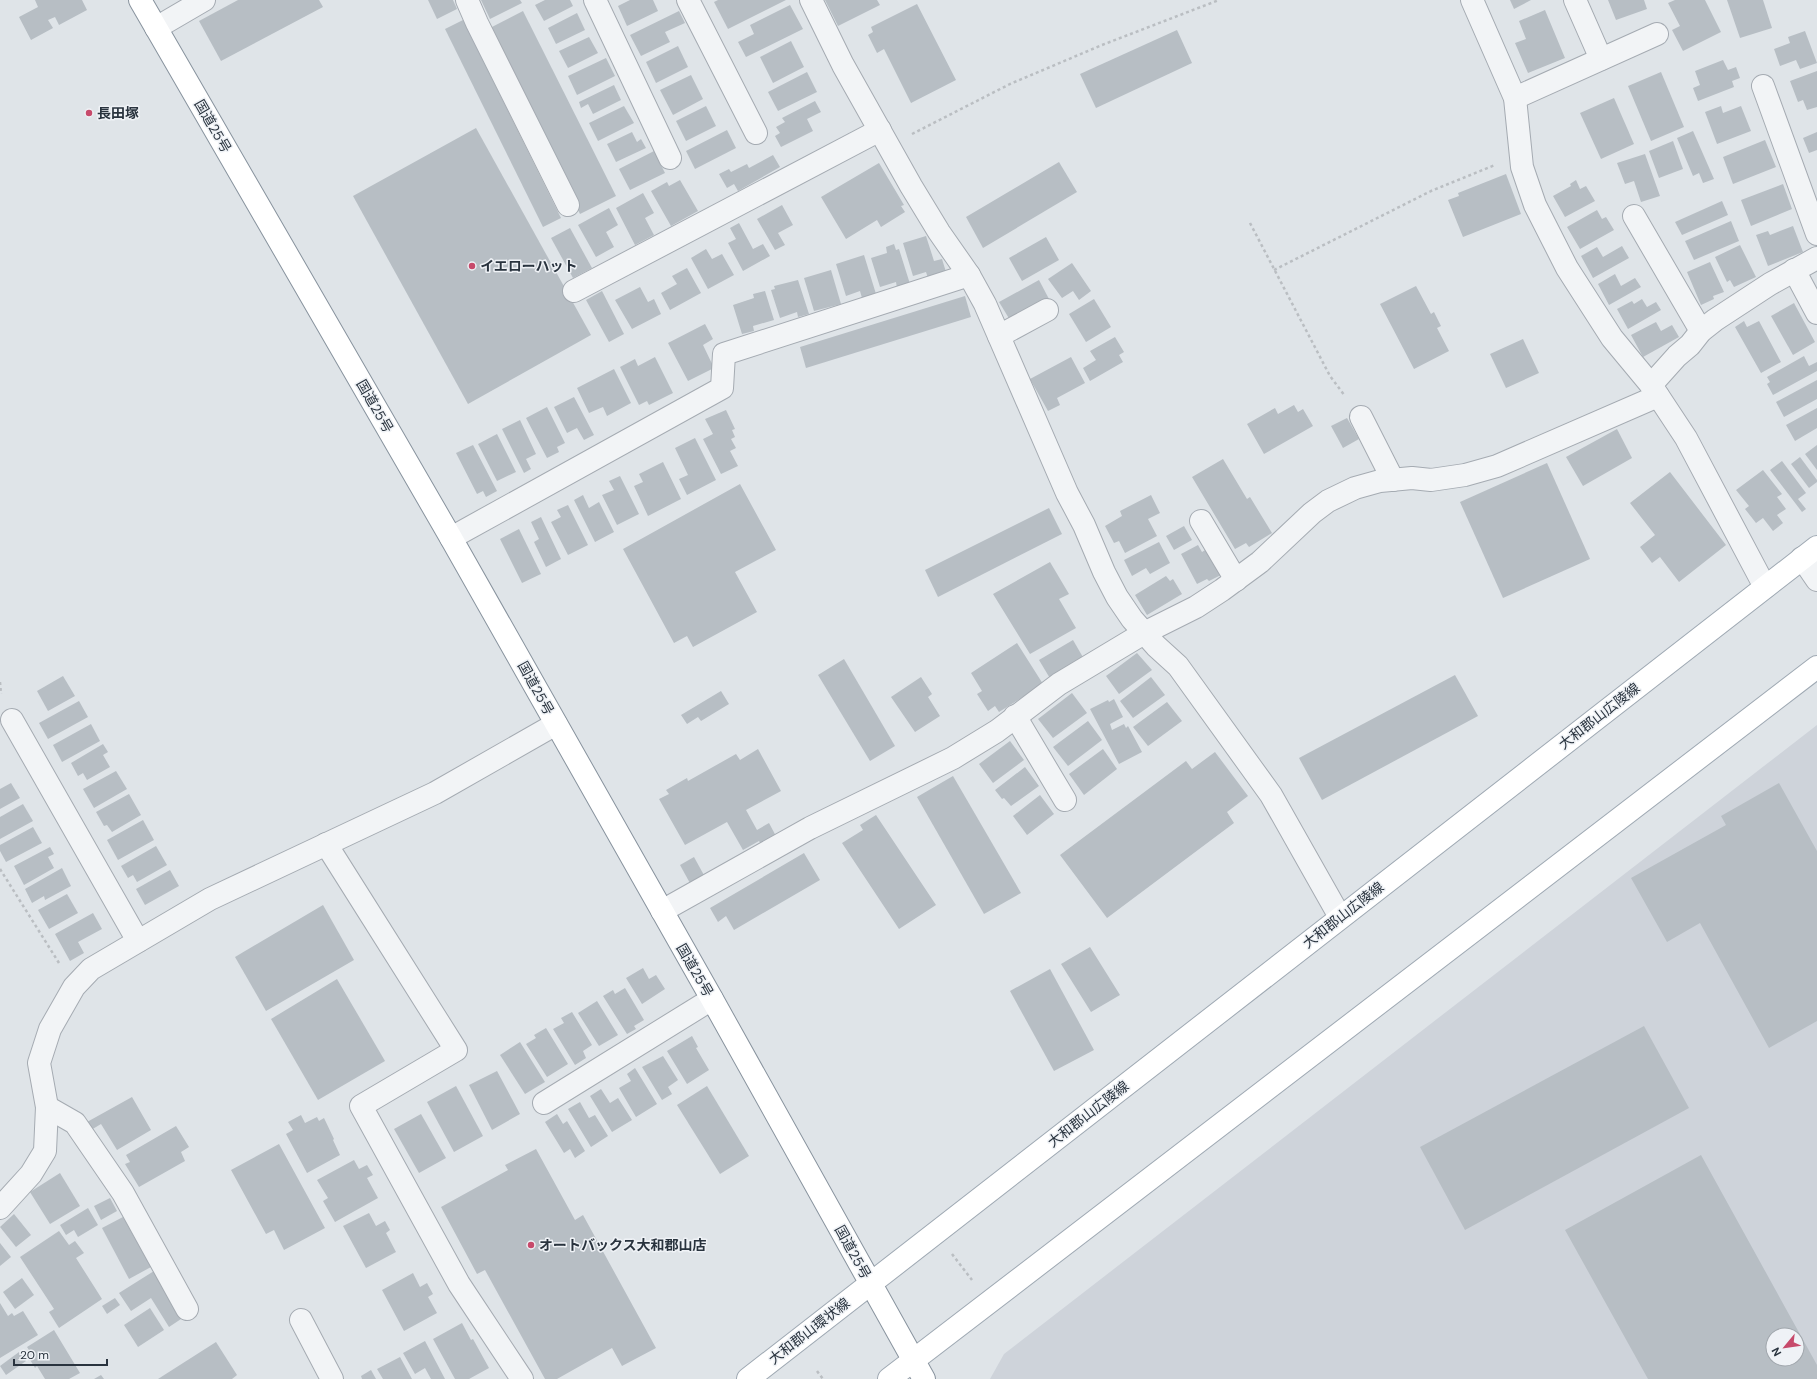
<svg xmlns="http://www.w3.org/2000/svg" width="1817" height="1379" font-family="'DM Sans','Noto Sans JP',sans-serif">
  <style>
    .built { fill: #ced3da; fill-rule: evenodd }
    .building { fill: #b7bec4; fill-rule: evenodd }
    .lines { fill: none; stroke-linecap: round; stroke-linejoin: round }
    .minor-casing { stroke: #a5abb2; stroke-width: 24 }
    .major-casing { stroke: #9fa9b3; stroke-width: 24 }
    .highway-casing { stroke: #88939e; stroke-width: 24 }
    .path { stroke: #babec2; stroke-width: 2.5; stroke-dasharray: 3 3; stroke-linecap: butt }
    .minor { stroke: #f2f4f6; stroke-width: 22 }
    .major { stroke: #fff; stroke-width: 22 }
    .highway { stroke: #fff; stroke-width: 22 }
    .poi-dot { fill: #c74a6b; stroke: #eff2f6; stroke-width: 1.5 }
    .labels { text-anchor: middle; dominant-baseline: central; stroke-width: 3; stroke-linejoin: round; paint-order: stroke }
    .poi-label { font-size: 14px; font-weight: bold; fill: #29333e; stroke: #eff2f6; text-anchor: start }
    .street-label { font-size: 14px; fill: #29333e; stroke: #eff2f6 }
  </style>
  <rect width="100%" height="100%" fill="#dfe4e8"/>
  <path class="built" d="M1817,725V1379H990L1004,1354ZM1773,1335H1797V1359H1773Z"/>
  <g class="building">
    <polygon points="35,0 82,0 87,10 59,25 55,17 48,20 53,28 31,40 19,17 38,7"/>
    <polygon points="238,0 319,0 323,7 221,61 199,21"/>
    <polygon points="428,0 453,0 457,9 437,19"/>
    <polygon points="481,0 520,0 522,3 490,19"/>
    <polygon points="545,0 570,0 573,6 544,21 535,5"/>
    <polygon points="630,0 653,0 658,11 627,26 618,6"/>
    <polygon points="718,0 786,0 728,29 714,2"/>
    <polygon points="825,0 877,0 880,5 838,26"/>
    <polygon points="1510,0 1531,0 1514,9"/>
    <polygon points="1608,0 1644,0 1647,9 1616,20"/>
    <polygon points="1675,0 1705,0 1721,32 1683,51 1672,30 1680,26 1668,3"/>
    <polygon points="1727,0 1763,0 1772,28 1740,38"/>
    <polygon points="917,4 956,80 911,103 884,49 877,53 868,35 873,32 871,27"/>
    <polygon points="790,5 803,29 746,57 738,42 754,34 750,25"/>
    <polygon points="1545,10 1565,58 1528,73 1515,43 1526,39 1519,21"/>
    <polygon points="523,11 616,196 580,214 488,29"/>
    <polygon points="679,11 685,23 665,32 670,42 641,56 630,35"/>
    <polygon points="577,13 585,30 556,44 548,28"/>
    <polygon points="463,20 561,218 543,227 445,29"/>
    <polygon points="1177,30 1192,63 1096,108 1080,74"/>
    <polygon points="1805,31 1817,63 1800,69 1796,60 1780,66 1774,49 1790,43 1788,37"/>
    <polygon points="589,37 598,53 568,68 559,51"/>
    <polygon points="791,41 804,67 773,83 760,57"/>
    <polygon points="678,46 688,67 656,83 646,62"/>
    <polygon points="606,58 615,76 577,95 568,76"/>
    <polygon points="1723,60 1728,70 1736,67 1740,78 1732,81 1734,87 1698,101 1693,88 1700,85 1695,71"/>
    <polygon points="1817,71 1817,107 1807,110 1803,100 1798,102 1790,81"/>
    <polygon points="807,72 817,92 778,111 768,92"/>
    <polygon points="1661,72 1684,127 1651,141 1628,86"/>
    <polygon points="691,75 703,99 673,115 660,90"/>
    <polygon points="614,85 621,100 593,114 588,104 581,108 579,102"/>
    <polygon points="1614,98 1634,144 1601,159 1580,113"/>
    <polygon points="815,101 821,112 807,119 813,131 781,147 775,136 780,133 776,127 785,122 782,118"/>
    <polygon points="624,106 634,123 598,141 589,123"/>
    <polygon points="706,106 716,126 686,141 676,121"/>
    <polygon points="1721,106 1723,113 1741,106 1751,131 1717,144 1705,112"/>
    <polygon points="476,128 591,335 468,404 353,196"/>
    <polygon points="727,130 736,148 695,169 686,151"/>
    <polygon points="1693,131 1714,179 1703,183 1699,173 1693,176 1677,138"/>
    <polygon points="632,132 637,142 641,139 646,148 616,162 607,144"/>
    <polygon points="1817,132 1817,150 1809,153 1803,138"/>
    <polygon points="1765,140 1776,167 1733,184 1723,157"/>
    <polygon points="1673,141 1683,169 1659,178 1649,151"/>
    <polygon points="654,151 665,173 630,190 619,169"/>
    <polygon points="1645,154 1660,196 1641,202 1634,181 1625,184 1617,163"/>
    <polygon points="773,155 780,167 738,191 734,184 727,188 719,174 729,169 731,172 747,164 749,168"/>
    <polygon points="1059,162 1077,192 983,248 966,217"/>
    <polygon points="879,163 904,205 901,206 905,212 881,227 877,220 846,239 821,197"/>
    <polygon points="1506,174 1521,214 1463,237 1448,200 1459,196 1458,193"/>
    <polygon points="680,180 698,211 671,226 651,191 667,182 669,186"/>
    <polygon points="1576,180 1580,189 1586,186 1595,201 1565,217 1553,196 1571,186 1570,184"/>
    <polygon points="1783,184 1792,209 1751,226 1741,200"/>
    <polygon points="643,193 654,213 645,218 654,235 635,245 616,208"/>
    <polygon points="1722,201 1728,215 1682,235 1675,222"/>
    <polygon points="782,205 793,225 778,233 785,245 775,250 757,219"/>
    <polygon points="609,208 618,225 606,232 614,247 596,257 578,225"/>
    <polygon points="1597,210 1602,219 1606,217 1614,230 1580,249 1567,227"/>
    <polygon points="1731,221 1739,241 1694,260 1685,241"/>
    <polygon points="739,223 753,249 763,244 770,256 743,271 728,243 736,239 730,228"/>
    <polygon points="1793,226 1803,252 1768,266 1756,235 1768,231 1770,235"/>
    <polygon points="570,228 592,268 573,278 551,238"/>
    <polygon points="926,236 934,261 942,259 946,272 928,278 926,272 913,276 903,243"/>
    <polygon points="1046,237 1059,260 1022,281 1009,258"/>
    <polygon points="894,244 896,250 899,249 910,284 897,288 896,282 880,287 871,258 887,253 886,247"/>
    <polygon points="1740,245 1756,277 1734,287 1730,280 1727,282 1715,257"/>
    <polygon points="1622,246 1629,258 1593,278 1581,256 1597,247 1603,257"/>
    <polygon points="706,249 712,259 722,254 734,275 708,289 691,258"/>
    <polygon points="864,255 876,294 862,298 860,291 846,296 836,264"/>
    <polygon points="1710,262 1724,292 1713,296 1714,299 1701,305 1687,272"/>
    <polygon points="1072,263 1091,291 1079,300 1073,291 1062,298 1048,279"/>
    <polygon points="687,268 701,293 670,310 661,293 677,284 672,276"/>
    <polygon points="831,270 841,304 814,311 804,278"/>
    <polygon points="1615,274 1621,286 1635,278 1641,287 1609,305 1598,284"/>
    <polygon points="798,280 809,314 798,317 797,312 780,318 771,290 775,289 774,286"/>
    <polygon points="1039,280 1049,299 1010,320 999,302"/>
    <polygon points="1416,286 1431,314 1434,312 1441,326 1437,328 1449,351 1414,369 1380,304"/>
    <polygon points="640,287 648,302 654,299 661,314 632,329 615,300"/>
    <polygon points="602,291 624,334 609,342 586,300"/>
    <polygon points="765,291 774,320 753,326 754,331 742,334 733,305 754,298 753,294"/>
    <polygon points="965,296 971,317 806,368 800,347"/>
    <polygon points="1094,299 1111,327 1086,342 1069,314"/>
    <polygon points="1642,299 1647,307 1656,302 1661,310 1628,329 1617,309 1632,301 1634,304"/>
    <polygon points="1794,303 1815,342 1793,355 1771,316"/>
    <polygon points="1744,321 1747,327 1759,321 1781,362 1761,373 1735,327"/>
    <polygon points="1656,322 1661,331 1672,325 1679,337 1643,357 1631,335"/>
    <polygon points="705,324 713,339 703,345 714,368 688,381 668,343"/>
    <polygon points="1115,337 1124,352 1119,355 1123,362 1090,381 1083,368 1096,360 1090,351"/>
    <polygon points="1523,339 1539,373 1506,388 1490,354"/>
    <polygon points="1804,356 1809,366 1817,362 1817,371 1773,395 1767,384 1770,382 1767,377"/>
    <polygon points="655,357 673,393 649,405 647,401 639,405 620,367 635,359 638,366"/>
    <polygon points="1071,357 1085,383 1057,398 1060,405 1048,411 1030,379"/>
    <polygon points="614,369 631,403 607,416 603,407 589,413 577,388"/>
    <polygon points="1817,380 1817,399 1784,417 1776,402"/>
    <polygon points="574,397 594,435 584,440 577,428 567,433 554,407"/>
    <polygon points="1294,405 1298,412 1303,409 1313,426 1264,454 1247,424 1275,408 1278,414"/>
    <polygon points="547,407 565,443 557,447 559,452 547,458 526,418"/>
    <polygon points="1817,408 1817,428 1795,441 1786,425"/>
    <polygon points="726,410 735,429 732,430 735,437 731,439 736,448 730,451 738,466 721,474 703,439 713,434 705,419"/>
    <polygon points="1347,418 1359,439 1343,448 1331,426"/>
    <polygon points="520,420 536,454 526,459 531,469 524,473 502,429"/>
    <polygon points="1617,429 1632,458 1583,486 1566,457"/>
    <polygon points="497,434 516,472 497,481 478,444"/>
    <polygon points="695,438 716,480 687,495 679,479 688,475 675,448"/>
    <polygon points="473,445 497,491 486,497 483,491 477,494 456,453"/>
    <polygon points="1817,445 1817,470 1805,454"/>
    <polygon points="1800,457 1817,480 1817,482 1809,488 1791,464"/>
    <polygon points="1223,459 1247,499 1250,497 1272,533 1249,547 1246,543 1235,549 1192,477"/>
    <polygon points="1782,461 1806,493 1798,499 1806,509 1802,512 1770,470"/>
    <polygon points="663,462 681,499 648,516 634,486 643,482 639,474"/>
    <polygon points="1547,463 1590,559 1503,598 1460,502"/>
    <polygon points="1763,470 1782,494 1777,497 1786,509 1777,515 1783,523 1773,531 1763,518 1756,523 1745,509 1749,506 1736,490"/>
    <polygon points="1670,472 1726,545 1679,582 1660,557 1652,563 1640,547 1655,535 1630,503"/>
    <polygon points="620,476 639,514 617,525 602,495 614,490 609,481"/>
    <polygon points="740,484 776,550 735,572 757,612 693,647 687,636 674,643 623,549"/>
    <polygon points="583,495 589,508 599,502 614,532 595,542 574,500"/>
    <polygon points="1151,495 1160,513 1148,519 1157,536 1125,553 1119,541 1114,543 1105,526 1122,516 1120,511"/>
    <polygon points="568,505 588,545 568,555 551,522 561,517 557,510"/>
    <polygon points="1049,508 1062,534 938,597 925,570"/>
    <polygon points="541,517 561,559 546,567 534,542 539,539 531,522"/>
    <polygon points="1184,526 1192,540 1174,550 1166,536"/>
    <polygon points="519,529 541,574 522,583 500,539"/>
    <polygon points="1159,542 1170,563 1150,574 1146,568 1132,576 1124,560"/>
    <polygon points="1198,545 1202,552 1207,549 1221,575 1209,581 1207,579 1197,584 1181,554"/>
    <polygon points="1050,562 1069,594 1059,599 1076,628 1030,654 993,594"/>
    <polygon points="1166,576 1170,581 1173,579 1182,594 1147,615 1135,595"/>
    <polygon points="1073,640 1084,659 1051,680 1039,660"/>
    <polygon points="1017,643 1043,684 999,712 995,706 988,711 977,694 982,691 971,673"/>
    <polygon points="1137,653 1152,670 1119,694 1106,676"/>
    <polygon points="844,659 895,746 870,761 818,675"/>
    <polygon points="1455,675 1478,716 1322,800 1299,758"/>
    <polygon points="63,676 75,696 48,711 37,691"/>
    <polygon points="921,677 932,694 928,697 940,716 915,732 891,697"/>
    <polygon points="1151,677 1165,695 1133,718 1120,701"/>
    <polygon points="721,691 729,704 701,721 698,717 687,724 681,715"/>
    <polygon points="1072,693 1087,713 1053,738 1038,719"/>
    <polygon points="1114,699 1123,717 1110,724 1112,730 1124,724 1126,728 1128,726 1142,752 1119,764 1090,709 1108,700 1109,702"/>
    <polygon points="79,701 88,717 48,739 39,723"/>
    <polygon points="1167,702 1182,721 1148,746 1133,727"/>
    <polygon points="1088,721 1102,740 1068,766 1053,747"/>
    <polygon points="91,724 100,741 62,762 53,745"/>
    <polygon points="1010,741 1024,760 993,783 979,764"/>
    <polygon points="103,744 108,752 103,755 110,767 87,780 83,773 78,776 71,763"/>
    <polygon points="758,749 781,791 746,810 757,830 769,823 777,838 762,846 759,841 743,850 727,822 685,845 659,799 669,794 666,790 687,778 688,781 736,754 740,760"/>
    <polygon points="1103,749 1117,769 1084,795 1069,774"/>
    <polygon points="1215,752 1248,796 1227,812 1234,823 1107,918 1060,855 1186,761 1192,769"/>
    <polygon points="1025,767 1039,786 1011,806 1004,798 1002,799 995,790"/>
    <polygon points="116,771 127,789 94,808 83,789"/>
    <polygon points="953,776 1021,893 984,914 917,797"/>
    <polygon points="11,783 20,798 0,809 0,789"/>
    <polygon points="1779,783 1817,851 1817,1021 1769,1048 1700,923 1667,942 1631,878 1726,825 1721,816"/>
    <polygon points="129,794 141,815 112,832 107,825 104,826 96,812"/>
    <polygon points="1040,795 1054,814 1027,835 1013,816"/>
    <polygon points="23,804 33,821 0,839 0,817"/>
    <polygon points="876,815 936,905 899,929 842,843 863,830 860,825"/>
    <polygon points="143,820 154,840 118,860 107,840"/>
    <polygon points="33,827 42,843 6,862 0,851 0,845"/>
    <polygon points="156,846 167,865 137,882 133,875 128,878 121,866"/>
    <polygon points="50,847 54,854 48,857 54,868 24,885 14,866"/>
    <polygon points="804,853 820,880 734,930 726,916 718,922 710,908"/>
    <polygon points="694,857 705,877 691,885 680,865"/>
    <polygon points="62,868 71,886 45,900 44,896 32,903 25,889"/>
    <polygon points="170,870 179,886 145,905 136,889"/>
    <polygon points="67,894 78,913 49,929 38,910"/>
    <polygon points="323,905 354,960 266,1011 235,957"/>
    <polygon points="93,913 102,929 78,942 84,953 70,961 55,934"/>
    <polygon points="1090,947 1120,995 1091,1012 1061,964"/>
    <polygon points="643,968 649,979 656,975 665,989 642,1004 626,978"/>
    <polygon points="1050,969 1094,1050 1054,1071 1010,991"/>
    <polygon points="337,979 385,1061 318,1100 271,1019"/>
    <polygon points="625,988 644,1020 634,1026 636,1029 627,1034 603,996 613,990 615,994"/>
    <polygon points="597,1001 618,1035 599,1046 578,1013"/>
    <polygon points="572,1012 592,1045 583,1051 586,1058 575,1065 553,1029 564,1023 561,1018"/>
    <polygon points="1644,1026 1689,1108 1465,1230 1420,1147"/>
    <polygon points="546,1028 568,1064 547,1077 526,1044 536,1038 534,1035"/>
    <polygon points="692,1036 698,1047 696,1048 709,1070 687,1084 667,1051"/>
    <polygon points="520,1042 545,1082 525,1094 500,1055"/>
    <polygon points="663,1056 678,1080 668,1087 672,1094 662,1100 642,1067"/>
    <polygon points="635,1068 657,1104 636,1117 619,1088 631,1081 627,1074"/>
    <polygon points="497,1071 520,1114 492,1130 469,1085"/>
    <polygon points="456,1086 483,1136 454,1152 427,1102"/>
    <polygon points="707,1086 749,1156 720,1174 677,1105"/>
    <polygon points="601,1089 610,1103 618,1098 632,1120 612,1132 590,1096"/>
    <polygon points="132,1097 151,1130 117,1150 101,1124 91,1130 87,1122"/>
    <polygon points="580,1102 589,1118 595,1115 608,1136 591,1147 568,1109"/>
    <polygon points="421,1114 446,1158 419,1173 394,1129"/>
    <polygon points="557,1114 563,1124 567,1121 585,1151 575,1158 570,1149 564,1153 545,1122"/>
    <polygon points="301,1115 305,1123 317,1117 319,1121 324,1118 334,1139 333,1140 340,1155 307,1173 286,1134 293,1130 288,1122"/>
    <polygon points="176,1126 189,1147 181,1152 185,1161 139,1187 125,1164 130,1162 126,1155"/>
    <polygon points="279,1144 325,1228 284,1250 274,1230 266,1234 231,1170"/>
    <polygon points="536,1149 575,1220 583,1215 656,1348 622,1366 612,1348 557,1379 545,1379 485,1270 477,1274 441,1207 508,1170 505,1165"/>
    <path d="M1701,1155L1817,1365V1379H1648L1565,1230ZM1773,1335H1797V1359H1773Z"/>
    <polygon points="354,1160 359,1169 367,1165 373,1175 367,1178 378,1198 335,1222 323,1201 328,1198 317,1180"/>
    <polygon points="60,1173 80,1206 50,1224 30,1192"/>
    <polygon points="110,1198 117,1211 101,1220 94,1206"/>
    <polygon points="88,1208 98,1225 78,1237 74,1230 66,1235 60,1225"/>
    <polygon points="369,1213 376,1226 385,1221 390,1230 386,1233 396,1252 366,1268 343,1226"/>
    <polygon points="14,1214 31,1235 16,1247 0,1227"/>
    <polygon points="123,1217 151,1267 129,1279 102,1228"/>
    <polygon points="59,1231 69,1245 75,1241 84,1253 76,1258 102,1299 59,1328 49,1312 54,1309 20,1257"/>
    <polygon points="0,1243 11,1257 0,1266"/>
    <polygon points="154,1271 184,1317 169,1327 151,1298 131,1311 119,1293"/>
    <polygon points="413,1273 420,1287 427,1283 433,1294 428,1297 437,1313 404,1331 382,1290"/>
    <polygon points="22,1278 34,1295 15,1309 3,1292"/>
    <polygon points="115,1298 120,1305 107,1314 102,1306"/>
    <polygon points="0,1303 8,1316 12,1313 14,1316 23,1311 38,1335 0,1358"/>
    <polygon points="150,1308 164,1330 138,1347 124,1325"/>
    <polygon points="462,1323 471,1340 473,1339 489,1368 469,1379 455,1379 433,1339"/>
    <polygon points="54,1330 80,1373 69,1379 45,1379 37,1366 35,1368 29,1358 33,1356 27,1347"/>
    <polygon points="425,1341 445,1379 431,1379 425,1368 415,1374 403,1353"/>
    <polygon points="216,1342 237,1375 232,1379 158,1379"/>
    <polygon points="19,1352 26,1361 6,1375 0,1366"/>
    <polygon points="400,1357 412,1379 383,1379 377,1369"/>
    <polygon points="371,1370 376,1379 362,1379 361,1376"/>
    <polygon points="101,1375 104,1379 94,1379"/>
  </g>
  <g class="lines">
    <defs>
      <g id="minor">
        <polyline points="467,0 477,23 568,205"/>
        <polyline points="595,0 670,158"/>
        <polyline points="688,0 756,133"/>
        <polyline points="811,0 843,65 911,186 939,232 969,275 985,304 1067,493 1084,525 1104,572 1117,597 1132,619 1156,646 1178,666 1271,795 1340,917"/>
        <polyline points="1472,0 1515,98 1522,167 1535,205 1567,268 1612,338 1651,385 1686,438 1765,587"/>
        <polyline points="1575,0 1601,59"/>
        <polyline points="156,28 204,0"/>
        <polyline points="1763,86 1817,234"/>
        <polyline points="1515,98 1657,34"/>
        <polyline points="1634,216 1701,331"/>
        <polyline points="1794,270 1817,313"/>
        <polyline points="574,291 880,130"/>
        <polyline points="999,336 1047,310"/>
        <polyline points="1651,385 1677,356 1690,345 1701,331 1715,320 1770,284 1817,258"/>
        <polyline points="1361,417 1393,480"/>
        <polyline points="1201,521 1236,580"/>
        <polyline points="451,538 722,388 724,354 969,275"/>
        <polyline points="1802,558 1817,580"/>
        <polyline points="1015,716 1065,800"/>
        <polyline points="12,720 138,941"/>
        <polyline points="326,844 456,1050 361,1106 459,1284 522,1379"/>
        <polyline points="662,911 810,828 953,758 997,731 1059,684 1144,633 1196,607 1222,590 1260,562 1312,513 1328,501 1355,488 1380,481 1412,478 1431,480 1465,475 1497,466 1658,396"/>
        <polyline points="544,1103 712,999"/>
        <polyline points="47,1107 75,1123 123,1193 187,1309"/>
        <polyline points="0,1208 31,1174 45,1151 47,1107 39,1063 50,1029 74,987 91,969 210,899 435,793 556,724"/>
        <polyline points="301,1320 332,1379"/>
      </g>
      <g id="major">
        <polyline points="748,1379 1817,547"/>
        <polyline points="889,1379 1817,667"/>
      </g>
      <polyline id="highway" points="140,0 451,538 712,999 924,1379"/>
    </defs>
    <use href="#minor" class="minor-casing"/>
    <use href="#major" class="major-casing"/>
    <use href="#highway" class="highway-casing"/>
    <g class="path">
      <polyline points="912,134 1010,84 1102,45 1219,0"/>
      <polyline points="1250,223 1330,376 1345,396"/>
      <polyline points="1274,270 1431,191 1495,165"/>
      <polyline points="0,682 1,694"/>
      <polyline points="0,869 59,963"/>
      <polyline points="952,1254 972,1280"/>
      <polyline points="817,1371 823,1379"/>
    </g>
    <use href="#minor" class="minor"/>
    <use href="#major" class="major"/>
    <use href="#highway" class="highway"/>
  </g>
  <g class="poi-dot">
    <circle cx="89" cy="113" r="4"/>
    <circle cx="472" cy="266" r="4"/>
    <circle cx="531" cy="1245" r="4"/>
  </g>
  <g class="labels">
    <g class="poi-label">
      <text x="97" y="113">長田塚</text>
      <text x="480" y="266">イエローハット</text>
      <text x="539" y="1245">オートバックス大和郡山店</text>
    </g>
    <g class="street-label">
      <text transform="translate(213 126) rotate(60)">国道25号</text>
      <text transform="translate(375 406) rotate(60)">国道25号</text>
      <text transform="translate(536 688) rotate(61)">国道25号</text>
      <text transform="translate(1599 716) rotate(-38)">大和郡山広陵線</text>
      <text transform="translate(1343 915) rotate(-38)">大和郡山広陵線</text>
      <text transform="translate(695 970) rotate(60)">国道25号</text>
      <text transform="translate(1088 1114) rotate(-38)">大和郡山広陵線</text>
      <text transform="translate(853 1252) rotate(61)">国道25号</text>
      <text transform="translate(809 1331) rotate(-38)">大和郡山環状線</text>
    </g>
  </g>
  <g transform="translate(1785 1347) rotate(241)"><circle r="19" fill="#eff2f6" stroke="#a0a6ac"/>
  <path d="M0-3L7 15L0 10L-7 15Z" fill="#c74a6b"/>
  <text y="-6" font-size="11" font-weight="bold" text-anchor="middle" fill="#29333e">N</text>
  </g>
  <path d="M14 1359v6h93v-6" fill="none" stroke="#29333e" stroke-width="2"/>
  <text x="20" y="1359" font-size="12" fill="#29333e" stroke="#eff2f6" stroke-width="3" paint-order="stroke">20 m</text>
</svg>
